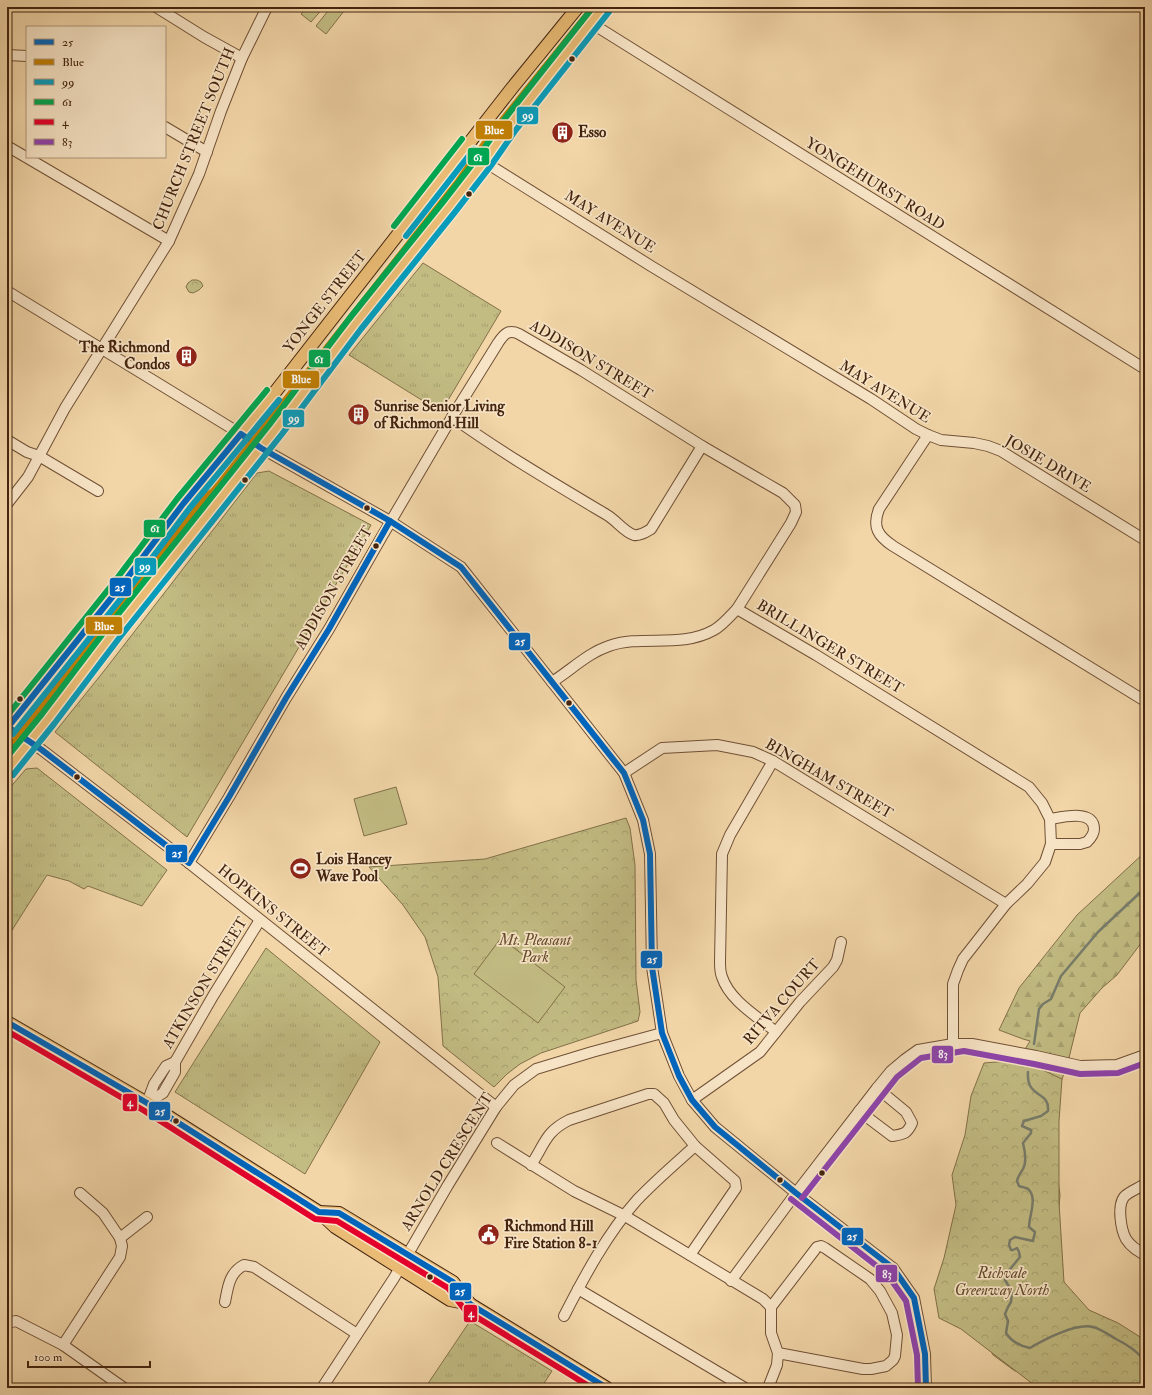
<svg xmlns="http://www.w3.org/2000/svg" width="1152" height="1395" font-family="'IM FELL Double Pica',serif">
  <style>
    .grass { fill: url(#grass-tufts); stroke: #837049 }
    .forest { fill: url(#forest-firs); stroke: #837049 }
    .park { fill: url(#park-crowns); stroke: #837049 }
    .pitch { fill: #c2bc83; stroke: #837049 }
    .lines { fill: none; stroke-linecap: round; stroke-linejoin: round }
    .stream { stroke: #787d6d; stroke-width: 2.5 }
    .minor-casing { stroke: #705035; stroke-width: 12 }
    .major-casing { stroke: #44240f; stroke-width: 14 }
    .minor { stroke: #f7e4c6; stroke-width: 10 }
    .major { stroke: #e9bb74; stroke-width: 12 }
    .bus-1-casing { stroke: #f7e4c6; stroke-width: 9 }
    .bus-2-casing { stroke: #f7e4c6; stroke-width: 9 }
    .bus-3-casing { stroke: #f7e4c6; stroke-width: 9 }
    .bus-4-casing { stroke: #f7e4c6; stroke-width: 9 }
    .bus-5-casing { stroke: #f7e4c6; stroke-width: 9 }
    .bus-6-casing { stroke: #f7e4c6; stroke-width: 9 }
    .bus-1 { stroke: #0065bd; stroke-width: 6 }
    .bus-2 { stroke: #c17f04; stroke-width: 6 }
    .bus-3 { stroke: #079cbb; stroke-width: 6 }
    .bus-4 { stroke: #00a651; stroke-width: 6 }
    .bus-5 { stroke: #e4002b; stroke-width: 6 }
    .bus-6 { stroke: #8e44ad; stroke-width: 6 }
    .bus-dot { fill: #44240f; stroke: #f7e4c6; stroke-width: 1.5 }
    .labels { text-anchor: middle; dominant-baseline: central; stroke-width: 3.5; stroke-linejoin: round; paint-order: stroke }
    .poi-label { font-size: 15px; font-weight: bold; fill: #44240f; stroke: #f7e4c6; text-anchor: start }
    .street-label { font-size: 15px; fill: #44240f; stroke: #f7e4c6 }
    .park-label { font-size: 15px; font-style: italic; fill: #644a2c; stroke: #f7e4c6 }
    .line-badge { stroke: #f7e4c6; stroke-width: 1.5 }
    .badge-label { font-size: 11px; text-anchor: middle; font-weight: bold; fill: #fff }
  </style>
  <defs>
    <pattern id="grass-tufts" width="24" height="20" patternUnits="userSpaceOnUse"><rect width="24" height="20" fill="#c2bc83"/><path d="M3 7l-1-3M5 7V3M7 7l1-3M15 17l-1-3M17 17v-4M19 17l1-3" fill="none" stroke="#a8a170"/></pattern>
    <pattern id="forest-firs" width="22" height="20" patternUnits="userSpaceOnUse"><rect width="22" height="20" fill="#c2bc83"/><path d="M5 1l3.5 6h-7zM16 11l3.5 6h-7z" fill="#a8a170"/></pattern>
    <pattern id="park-crowns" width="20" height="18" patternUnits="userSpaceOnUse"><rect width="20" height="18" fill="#c2bc83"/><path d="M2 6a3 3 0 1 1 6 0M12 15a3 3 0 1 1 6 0" fill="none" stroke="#a8a170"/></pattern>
  </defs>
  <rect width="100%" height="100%" fill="#f2d6a8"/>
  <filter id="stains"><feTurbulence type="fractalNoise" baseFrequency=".005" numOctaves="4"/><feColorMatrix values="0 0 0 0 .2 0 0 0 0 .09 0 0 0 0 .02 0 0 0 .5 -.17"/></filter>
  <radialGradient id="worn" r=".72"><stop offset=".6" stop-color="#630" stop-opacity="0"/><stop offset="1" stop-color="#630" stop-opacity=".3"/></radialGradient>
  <g class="grass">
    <polygon points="423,263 501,311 441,412 349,355"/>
    <polygon points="269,471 371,525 187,837 55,732 104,671 257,473"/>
    <polygon points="37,768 167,870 142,906 88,886 84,889 69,881 47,875 7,938 7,791 26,769"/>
    <polygon points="266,948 380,1042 305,1174 175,1092"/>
    <polygon points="470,1321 552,1371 541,1388 425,1388"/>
  </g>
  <polygon class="forest" points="1145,852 1145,938 1117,975 1102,988 1080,1013 1067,1066 1049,1113 1060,1195 1054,1261 1061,1283 1145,1388 1042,1368 1015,1371 993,1355 965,1300 1016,1064 1030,1041 1023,1039 999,1030 1019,988 1077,915"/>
  <g class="park">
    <polygon points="192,280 197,280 201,282 203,286 199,290 193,293 189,292 186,287 188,283"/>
    <polygon points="626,818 630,828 635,865 636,980 640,1012 638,1021 541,1053 520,1064 507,1074 494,1087 443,1046 438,977 425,937 403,905 369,867 485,859"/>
    <polygon points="1021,1060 1062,1079 1059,1121 1059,1203 1064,1282 1089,1310 1118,1323 1145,1340 1145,1388 1038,1388 961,1329 939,1318 934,1289 944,1258 956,1205 952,1175 965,1135 971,1096 984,1063"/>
  </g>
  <g class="pitch">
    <polygon points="307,7 324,7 311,22 301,14"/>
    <polygon points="331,7 339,7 344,11 326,34 316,26"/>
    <polygon points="396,787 407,824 364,836 354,799"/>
    <polygon points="501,938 565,987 538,1023 474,974"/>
  </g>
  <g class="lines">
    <g class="stream">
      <polyline points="1034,1044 1039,1009 1043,1004 1051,999 1061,976 1098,932 1145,888"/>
      <path d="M1028,1072C1026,1099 1050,1090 1048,1111L1041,1116L1024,1121L1022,1126L1031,1130V1133L1023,1143C1025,1151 1027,1162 1023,1169C1020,1174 1018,1176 1017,1181L1019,1186C1022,1187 1027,1188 1028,1189C1038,1197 1029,1216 1029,1227L1035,1232L1033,1241L1015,1237L1010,1240L1009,1245L1011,1250H1013L1017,1248L1019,1252L1020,1257L1006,1274L1005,1280L1012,1292L1011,1302L1008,1307L1005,1314L1008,1321L1006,1333C1011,1341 1020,1346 1030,1348C1045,1339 1076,1323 1093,1327C1101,1329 1109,1335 1116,1339C1126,1344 1138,1352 1145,1361"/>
      <path d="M1145,1370C1142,1375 1142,1381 1145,1386"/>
    </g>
    <defs>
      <g id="minor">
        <polyline points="156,7 204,37 242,58"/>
        <polyline points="591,23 1145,369"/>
        <polyline points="7,55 27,56"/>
        <polyline points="165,127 207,152"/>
        <polyline points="7,146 169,241"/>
        <polyline points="464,149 651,266 871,399 916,429 928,435 941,440 974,443 988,446 1001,451 1145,540"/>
        <polyline points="7,291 241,434 261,448 390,521 461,567 624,773 643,820 650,854 652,967 662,1033 679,1076 692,1100 715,1127 796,1193 893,1268 914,1298 925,1354 926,1388"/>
        <path d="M452,417C502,453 555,484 607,515C616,520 624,532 634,535C640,536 646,532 651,529L702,446"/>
        <path d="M928,435L879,509C872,527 878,536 893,546L1145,701"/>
        <polyline points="7,440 27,452 39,456 98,491"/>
        <polyline points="7,504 28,477 65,408 169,241 199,174 221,111 242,58 267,7"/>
        <path d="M552,682C571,670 588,653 609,646C643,634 680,649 714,630C723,625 730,616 737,609L816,655L1029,787L1042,803L1050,819L1051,844L1045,862L1027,884L1006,904L963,959L958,970L953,984V1044"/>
        <polyline points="7,726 42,750 189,863 496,1107"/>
        <path d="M773,761L730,835L722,854L720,962C720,967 720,972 722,977C730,1001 757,1016 776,1032"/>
        <polyline points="624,773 662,748 717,745 753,752 773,761 1006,904"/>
        <path d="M1050,819C1062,817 1094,809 1094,829C1094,834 1090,839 1087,842L1080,844H1051"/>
        <path d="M189,863L229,797L286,698L329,629L381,538L452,417L498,343C504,334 508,329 519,334L581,370L702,446L783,493L795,505L796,512L791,523L737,609"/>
        <polyline points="692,1100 760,1052 800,1002 833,967 837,960 841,942"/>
        <polyline points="147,1103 163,1093 175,1072 175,1062 213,996 260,920"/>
        <polyline points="147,1103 154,1084 166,1066 175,1062"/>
        <path d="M859,1111L892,1136C904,1134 907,1134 912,1123L906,1112L877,1088"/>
        <polyline points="497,1143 574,1191 625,1216 763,1299 771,1307"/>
        <path d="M531,1165C545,1144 545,1132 569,1120L648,1094H654L664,1103L674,1120L695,1146L735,1181L736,1188L690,1255"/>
        <path d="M1145,1184C1139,1188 1128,1192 1124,1197C1117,1206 1121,1230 1126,1239C1131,1247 1138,1251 1145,1255"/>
        <polyline points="80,1193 103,1213 120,1238"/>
        <polyline points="731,1281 796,1193 877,1088 891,1071 904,1060 918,1050 953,1044 972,1044 1036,1056 1080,1066 1117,1065 1145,1055"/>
        <polyline points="578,1289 745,1388"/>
        <path d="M225,1302C228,1287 229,1273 244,1265L254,1267L357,1334"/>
        <path d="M564,1316C585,1275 607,1234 637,1200C655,1181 675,1164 695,1146"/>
        <polyline points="7,1323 16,1321 63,1345 124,1388"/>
        <polyline points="63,1345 120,1257 122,1246 120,1238 147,1217"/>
        <polyline points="322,1388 394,1278 448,1185 496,1107 514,1085 536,1069 592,1052 662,1033"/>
        <polyline points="768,1388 777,1365 778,1353 771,1333 771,1307 817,1247 821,1246 825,1248 870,1279 880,1291 892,1313 897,1335 895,1356 893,1360 886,1366 871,1369 863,1369 778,1353"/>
      </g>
      <g id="major">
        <polyline points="7,729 121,586 183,504 258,414 512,88 578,7"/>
        <polyline points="7,770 48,719 114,632 276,429 355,324 449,207 484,162 509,126 603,7"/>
        <polyline points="7,1022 147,1103 319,1212 335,1227 450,1300 470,1304 607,1388"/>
        <polyline points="319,1212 339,1213 453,1282 470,1304"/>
      </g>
    </defs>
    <use href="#minor" class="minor-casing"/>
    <use href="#major" class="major-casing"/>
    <use href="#minor" class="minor"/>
    <use href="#major" class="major"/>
    <defs>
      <g id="bus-1">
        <polygon points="241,434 261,448 390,521 329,629 286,698 229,797 189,863 42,750 8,727 121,586 183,504"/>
        <polyline points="390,521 461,567 624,773 643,820 650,854 652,967 662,1033 679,1076 692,1100 715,1127 796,1193 893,1268 914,1298 925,1354 926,1388"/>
        <polyline points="7,1022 147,1103 319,1212 339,1213 453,1282 470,1304 607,1388"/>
      </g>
      <polyline id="bus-2" points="7,750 207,495 213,491 218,485 458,181 490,135 593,7"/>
      <g id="bus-3">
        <polyline points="406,236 474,149"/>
        <polyline points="13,734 127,591 189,509 279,400"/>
        <polyline points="13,775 54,724 120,637 282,434 361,329 455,212 490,167 515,131 609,12"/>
      </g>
      <g id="bus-4">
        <polyline points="394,226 462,139"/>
        <polyline points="7,716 115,581 177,499 267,390"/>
        <polyline points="7,757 42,714 108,627 270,424 349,319 443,202 478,157 503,121 593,7"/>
      </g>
      <polyline id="bus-5" points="7,1031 143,1110 315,1219 337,1221 448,1288 465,1310 592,1388"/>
      <g id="bus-6">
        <polyline points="802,1198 897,1077 921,1058 964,1051 1034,1064 1080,1074 1118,1073 1145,1063"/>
        <polyline points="791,1199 887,1274 906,1301 917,1355 918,1388"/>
      </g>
    </defs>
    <use href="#bus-1" class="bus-1-casing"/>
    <use href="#bus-2" class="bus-2-casing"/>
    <use href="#bus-3" class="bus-3-casing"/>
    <use href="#bus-4" class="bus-4-casing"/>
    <use href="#bus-5" class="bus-5-casing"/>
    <use href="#bus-6" class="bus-6-casing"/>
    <use href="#bus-1" class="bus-1"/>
    <use href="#bus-2" class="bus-2"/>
    <use href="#bus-3" class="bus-3"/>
    <use href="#bus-4" class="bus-4"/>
    <use href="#bus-5" class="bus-5"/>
    <use href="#bus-6" class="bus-6"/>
  </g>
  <defs>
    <symbol id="building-disc" viewBox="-11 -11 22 22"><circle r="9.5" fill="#8f2418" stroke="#f7e4c6"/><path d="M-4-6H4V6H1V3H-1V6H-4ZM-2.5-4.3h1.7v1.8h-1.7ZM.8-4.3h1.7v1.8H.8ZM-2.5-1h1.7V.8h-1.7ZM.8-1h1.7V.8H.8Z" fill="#fff"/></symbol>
    <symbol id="stadium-disc" viewBox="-11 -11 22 22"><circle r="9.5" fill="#8f2418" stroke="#f7e4c6"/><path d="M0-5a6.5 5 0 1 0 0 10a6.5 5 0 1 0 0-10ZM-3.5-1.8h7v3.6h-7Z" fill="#fff"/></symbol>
    <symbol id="civic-disc" viewBox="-11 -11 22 22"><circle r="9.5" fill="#8f2418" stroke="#f7e4c6"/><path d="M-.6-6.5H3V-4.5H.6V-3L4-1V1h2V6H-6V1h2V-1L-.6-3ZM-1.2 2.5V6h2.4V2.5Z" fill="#fff"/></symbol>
  </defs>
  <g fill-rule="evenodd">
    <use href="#building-disc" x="550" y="120" width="25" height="25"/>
    <use href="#building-disc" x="174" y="344" width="25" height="25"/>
    <use href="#building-disc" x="346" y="402" width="25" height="25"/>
    <use href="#stadium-disc" x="288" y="856" width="25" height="25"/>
    <use href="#civic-disc" x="476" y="1222" width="25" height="25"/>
  </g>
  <g class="bus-dot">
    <circle cx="572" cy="59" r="3.5"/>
    <circle cx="469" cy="194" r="3.5"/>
    <circle cx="245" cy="480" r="3.5"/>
    <circle cx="367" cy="508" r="3.5"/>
    <circle cx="376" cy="546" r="3.5"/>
    <circle cx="20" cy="699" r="3.5"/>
    <circle cx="569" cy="703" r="3.5"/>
    <circle cx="77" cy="777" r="3.5"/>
    <circle cx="176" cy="1121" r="3.5"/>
    <circle cx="822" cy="1173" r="3.5"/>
    <circle cx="780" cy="1180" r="3.5"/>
    <circle cx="430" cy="1277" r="3.5"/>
  </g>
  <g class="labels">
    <g class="poi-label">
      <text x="578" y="132">Esso</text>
      <text x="170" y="347" text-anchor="end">The Richmond<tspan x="170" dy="17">Condos</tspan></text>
      <text x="374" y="406">Sunrise Senior Living<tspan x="374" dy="17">of Richmond Hill</tspan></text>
      <text x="316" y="859">Lois Hancey<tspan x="316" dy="17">Wave Pool</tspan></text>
      <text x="504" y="1226">Richmond Hill<tspan x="504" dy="17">Fire Station 8-1</tspan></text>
    </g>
    <g class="street-label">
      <text transform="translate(194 139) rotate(-68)">CHURCH STREET SOUTH</text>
      <text transform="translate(875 184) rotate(32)">YONGEHURST ROAD</text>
      <text transform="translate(610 222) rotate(32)">MAY AVENUE</text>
      <text transform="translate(325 302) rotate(-52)">YONGE STREET</text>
      <text transform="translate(591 360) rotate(31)">ADDISON STREET</text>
      <text transform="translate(885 392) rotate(32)">MAY AVENUE</text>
      <text transform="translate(1048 464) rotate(31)">JOSIE DRIVE</text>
      <text transform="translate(334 588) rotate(-60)">ADDISON STREET</text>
      <text transform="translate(830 647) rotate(31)">BRILLINGER STREET</text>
      <text transform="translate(829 779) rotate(30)">BINGHAM STREET</text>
      <text transform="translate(273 911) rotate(39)">HOPKINS STREET</text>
      <text transform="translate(205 983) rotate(-59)">ATKINSON STREET</text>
      <text transform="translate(782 1002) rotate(-49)">RITVA COURT</text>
      <text transform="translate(447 1162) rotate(-58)">ARNOLD CRESCENT</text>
    </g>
    <g class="park-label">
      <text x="535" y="940">Mt. Pleasant<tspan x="535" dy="17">Park</tspan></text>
      <text x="1002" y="1273">Richvale<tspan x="1002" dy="17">Greenway North</tspan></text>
    </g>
  </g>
  <g class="line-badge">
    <rect x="516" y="106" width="23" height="19" rx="4" fill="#079cbb"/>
    <rect x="475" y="120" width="38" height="20" rx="4" fill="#c17f04"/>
    <rect x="467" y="147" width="23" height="19" rx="4" fill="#00a651"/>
    <rect x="308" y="349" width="23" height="19" rx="4" fill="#00a651"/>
    <rect x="282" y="370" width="38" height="19" rx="4" fill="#c17f04"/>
    <rect x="282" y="409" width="23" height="19" rx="4" fill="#079cbb"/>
    <rect x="143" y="519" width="23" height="19" rx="4" fill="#00a651"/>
    <rect x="134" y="557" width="23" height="19" rx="4" fill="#079cbb"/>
    <rect x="109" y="577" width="23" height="20" rx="4" fill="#0065bd"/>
    <rect x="85" y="616" width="38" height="19" rx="4" fill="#c17f04"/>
    <rect x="508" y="632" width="23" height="19" rx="4" fill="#0065bd"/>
    <rect x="165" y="844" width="23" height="19" rx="4" fill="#0065bd"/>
    <rect x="640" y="950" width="23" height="19" rx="4" fill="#0065bd"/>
    <rect x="931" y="1045" width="23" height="19" rx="4" fill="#8e44ad"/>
    <rect x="122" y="1093" width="16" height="19" rx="4" fill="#e4002b"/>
    <rect x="148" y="1101" width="23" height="20" rx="4" fill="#0065bd"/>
    <rect x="841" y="1227" width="23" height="19" rx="4" fill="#0065bd"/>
    <rect x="875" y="1264" width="23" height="19" rx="4" fill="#8e44ad"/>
    <rect x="449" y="1282" width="23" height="19" rx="4" fill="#0065bd"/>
    <rect x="463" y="1304" width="15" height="19" rx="4" fill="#e4002b"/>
  </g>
  <g class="badge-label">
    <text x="528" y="119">99</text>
    <text x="494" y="134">Blue</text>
    <text x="478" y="161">61</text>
    <text x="319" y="363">61</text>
    <text x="301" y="383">Blue</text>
    <text x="294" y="422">99</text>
    <text x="155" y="532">61</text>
    <text x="145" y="570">99</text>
    <text x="120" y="591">25</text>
    <text x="104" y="630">Blue</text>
    <text x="520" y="645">25</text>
    <text x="177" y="857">25</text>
    <text x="652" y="963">25</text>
    <text x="943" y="1058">83</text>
    <text x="130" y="1106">4</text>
    <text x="160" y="1115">25</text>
    <text x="852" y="1240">25</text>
    <text x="887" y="1278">83</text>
    <text x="460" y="1295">25</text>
    <text x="471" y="1317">4</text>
  </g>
  <rect width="1152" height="1395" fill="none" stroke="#f2d6a8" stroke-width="24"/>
  <rect x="8" y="8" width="1136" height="1379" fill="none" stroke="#44240f" stroke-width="2"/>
  <rect x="12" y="12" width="1128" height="1371" fill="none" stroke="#44240f"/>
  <rect x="26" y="26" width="140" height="132" fill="#f7e4c6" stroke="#af977d"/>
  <rect x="34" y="39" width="20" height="6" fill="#0065bd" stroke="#af977d"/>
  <text x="62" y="46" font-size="12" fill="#44240f">25</text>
  <rect x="34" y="59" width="20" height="6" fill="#c17f04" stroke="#af977d"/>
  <text x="62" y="66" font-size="12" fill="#44240f">Blue</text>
  <rect x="34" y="79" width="20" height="6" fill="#079cbb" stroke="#af977d"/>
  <text x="62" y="86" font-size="12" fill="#44240f">99</text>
  <rect x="34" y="99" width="20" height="6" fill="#00a651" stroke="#af977d"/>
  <text x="62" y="106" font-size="12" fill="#44240f">61</text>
  <rect x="34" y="119" width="20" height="6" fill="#e4002b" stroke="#af977d"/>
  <text x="62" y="126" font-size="12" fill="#44240f">4</text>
  <rect x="34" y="139" width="20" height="6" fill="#8e44ad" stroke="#af977d"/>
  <text x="62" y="146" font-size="12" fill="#44240f">83</text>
  <path d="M28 1361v6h122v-6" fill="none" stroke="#44240f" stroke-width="2"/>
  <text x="34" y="1361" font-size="12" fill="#44240f" stroke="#f7e4c6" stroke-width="3" paint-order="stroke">100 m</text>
  <rect width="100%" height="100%" filter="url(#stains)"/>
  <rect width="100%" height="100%" fill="url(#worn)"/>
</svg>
